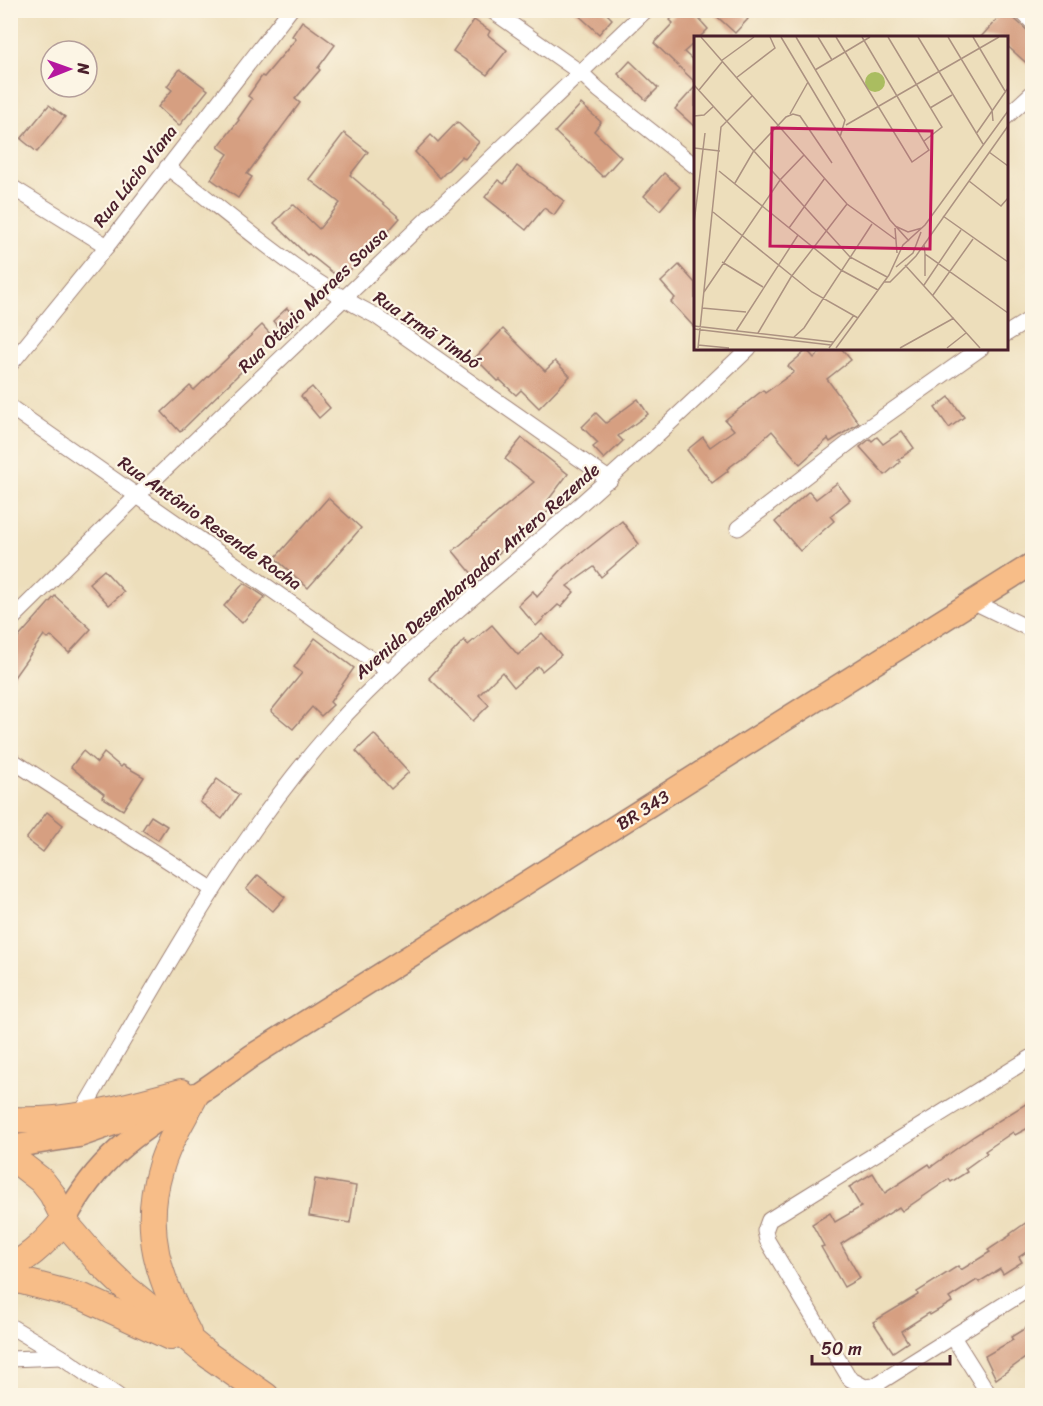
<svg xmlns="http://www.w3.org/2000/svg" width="1043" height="1406" font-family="Sriracha,sans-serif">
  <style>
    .building { fill: #d69f81 }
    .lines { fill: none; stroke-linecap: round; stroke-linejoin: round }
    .street-casing { stroke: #9c7e73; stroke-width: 17 }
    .primary-casing { stroke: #9c7e73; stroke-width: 25 }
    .highway-casing { stroke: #9c7e73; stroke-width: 28 }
    .street { stroke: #fff; stroke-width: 15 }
    .primary { stroke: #f7bd88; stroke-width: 22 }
    .highway { stroke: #f7bd88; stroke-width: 26 }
    .labels { text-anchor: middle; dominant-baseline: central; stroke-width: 4.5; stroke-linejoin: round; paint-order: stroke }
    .street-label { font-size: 18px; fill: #4a1f2b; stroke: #fcf5e5 }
    .inset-road { fill: none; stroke: #ac9281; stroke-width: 1.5 }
    .view { fill: #c2185b; fill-opacity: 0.15; stroke: #c2185b; stroke-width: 3 }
    .inset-edge { fill: none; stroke: #4a1f2b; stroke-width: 3 }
  </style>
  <rect width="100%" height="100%" fill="#fcf5e5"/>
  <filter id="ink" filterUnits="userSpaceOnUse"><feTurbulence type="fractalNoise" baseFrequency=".0167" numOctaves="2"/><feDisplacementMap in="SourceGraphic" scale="12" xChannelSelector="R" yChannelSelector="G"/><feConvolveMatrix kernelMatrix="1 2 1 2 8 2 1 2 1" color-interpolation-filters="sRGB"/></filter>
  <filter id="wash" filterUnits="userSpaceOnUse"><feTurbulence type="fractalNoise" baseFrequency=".008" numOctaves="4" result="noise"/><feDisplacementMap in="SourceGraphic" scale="24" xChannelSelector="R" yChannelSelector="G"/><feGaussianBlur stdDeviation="1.35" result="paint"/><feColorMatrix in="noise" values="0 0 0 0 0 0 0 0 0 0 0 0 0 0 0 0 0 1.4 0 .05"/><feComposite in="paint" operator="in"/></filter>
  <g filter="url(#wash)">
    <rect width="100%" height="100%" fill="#eddebb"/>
    <g id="blocks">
      <g class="building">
        <polygon points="573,10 603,10 612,19 599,34"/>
        <polygon points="680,10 691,10 708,29 699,38 695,38 695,42 684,52 695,62 695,82 654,43 673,23 670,20"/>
        <polygon points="710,10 738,10 748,19 735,33"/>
        <polygon points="1005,10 1032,35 1032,68 1005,44 1005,38 980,38"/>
        <polygon points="474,20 490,31 488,35 507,50 487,75 453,51"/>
        <polygon points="302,21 335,45 318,68 320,70 295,99 300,103 247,174 252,177 238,198 211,179 228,154 218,147 239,120 238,119 252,99 248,96 262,76 264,77 296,39 292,36"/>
        <polygon points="630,61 658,88 646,100 618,74"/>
        <polygon points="180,69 208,90 179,126 158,107 172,90 167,86"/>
        <polygon points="695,87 695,127 675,109"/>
        <polygon points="581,104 601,122 594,131 621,157 603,177 555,132"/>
        <polygon points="49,105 65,117 37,152 21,139"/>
        <polygon points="457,122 479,142 465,159 462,156 440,178 415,152 431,135 438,142"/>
        <polygon points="344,133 368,152 350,175 400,218 385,235 383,234 363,260 360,258 342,280 309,254 307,255 274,223 293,204 319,229 340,203 309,179"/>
        <polygon points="517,166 564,201 554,215 544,208 526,230 485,197 498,180 504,184"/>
        <polygon points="664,173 680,187 660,210 644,196"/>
        <polygon points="679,265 695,283 695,328 671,302 675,298 661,282"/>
        <polygon points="287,308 299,323 285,336 273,321"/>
        <polygon points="262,325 273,337 240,367 243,370 180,432 162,412 190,386 194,390"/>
        <polygon points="503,329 545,371 555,361 570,376 539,408 521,390 516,395 500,380 498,381 475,358"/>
        <polygon points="825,348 841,348 851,360 827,379 859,423 830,442 828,439 800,464 772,431 747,454 727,469 728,471 712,483 687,450 703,437 710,447 734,430 725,420 763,390 765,393 794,372 788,366 807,350 814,358"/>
        <polygon points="312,387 330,408 319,418 301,396"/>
        <polygon points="949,397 964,417 949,428 935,408"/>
        <polygon points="638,399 648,414 618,436 623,441 604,459 593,447 598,443 582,427 596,413 606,423"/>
        <polygon points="902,431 914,448 898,460 900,462 885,475 860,447 870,439 872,441 877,437 883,444"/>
        <polygon points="522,438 568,474 546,503 551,509 473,575 453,551 534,482 505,459"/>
        <polygon points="837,483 850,500 830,516 834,521 800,551 775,522 809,491 816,499"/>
        <polygon points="328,498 361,528 308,588 275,558"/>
        <polygon points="622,521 639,544 601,577 594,567 567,586 574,592 561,607 558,605 536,626 518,605 533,591 537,597 564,567"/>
        <polygon points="104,570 124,592 109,605 89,583"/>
        <polygon points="244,583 265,597 242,623 224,606"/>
        <polygon points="55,596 91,629 69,653 51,636 48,639 44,635 10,683 10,647"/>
        <polygon points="492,625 518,655 542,633 561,655 542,671 538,666 514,687 502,672 479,695 489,705 473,721 429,678 464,640 468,645"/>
        <polygon points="315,638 354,668 330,702 333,705 321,716 312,707 293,729 271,711 302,673 294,667"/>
        <polygon points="374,734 409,772 391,789 356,751"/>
        <polygon points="83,751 97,763 104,753 121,767 123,765 144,777 123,810 102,797 104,794 71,767"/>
        <polygon points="217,779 239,795 222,819 200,802"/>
        <polygon points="47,812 63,825 43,852 26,839"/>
        <polygon points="151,816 167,826 158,840 142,830"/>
        <polygon points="258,875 285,897 273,911 246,889"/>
        <polygon points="1032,1100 1032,1126 1015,1135 1013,1132 985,1151 987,1153 965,1169 967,1172 951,1182 949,1179 902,1211 899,1207 841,1244 860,1278 844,1287 821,1247 824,1246 812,1224 830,1213 835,1222 861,1207 849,1187 873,1173 885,1193 929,1164 931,1167 974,1136"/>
        <polygon points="315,1179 356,1186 350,1223 309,1216"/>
        <polygon points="1027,1222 1032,1230 1032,1248 1019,1257 1022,1262 1003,1274 1000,1269 979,1282 977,1280 949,1298 952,1302 930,1315 929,1313 901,1331 908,1342 893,1352 873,1322 918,1295 917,1292 958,1266 961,1270 990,1252 988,1250 1011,1235 1010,1234"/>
        <polygon points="1032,1324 1032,1353 996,1379 985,1356 1013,1340 1011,1337"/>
      </g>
    </g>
  </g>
  <g filter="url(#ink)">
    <use href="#blocks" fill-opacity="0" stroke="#9c7e73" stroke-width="1.5"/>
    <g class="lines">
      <defs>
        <g id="street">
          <polyline points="491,10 581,73 599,90 695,166"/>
          <polyline points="1020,10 1032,22"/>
          <polyline points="1006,117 1032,93"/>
          <path d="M167,167C235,219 300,278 376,316L610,480"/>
          <polyline points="10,186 107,246"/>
          <polyline points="1006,334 1032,318"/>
          <polyline points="10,365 107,246 290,10"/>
          <polyline points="10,407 388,671"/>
          <polyline points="738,528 872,425 981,348"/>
          <polyline points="972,601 1032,630"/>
          <polyline points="10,621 137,496 646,10"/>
          <polyline points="10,759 212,889"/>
          <polyline points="1032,1057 769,1220 765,1231 767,1240 850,1379 865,1387 874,1386 1032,1287"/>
          <path d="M80,1115C157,984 229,847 331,731C390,664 461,608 528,550C604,485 677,417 749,348"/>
          <polyline points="10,1326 62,1357 118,1396"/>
          <polyline points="953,1337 990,1396"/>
          <polyline points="10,1359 61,1357"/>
        </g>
        <g id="primary">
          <polyline points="10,1147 79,1136 119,1122 151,1108"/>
          <path d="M66,1218C99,1156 136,1134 193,1097C214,1084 233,1069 253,1055L1032,564"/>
        </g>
        <g id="highway">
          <path d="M10,1120C68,1123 126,1107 181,1092"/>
          <polyline points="10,1156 42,1181 52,1194 68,1226 98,1261 126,1288 208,1355 266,1396"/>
          <path d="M10,1267C34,1255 49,1238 66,1218"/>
          <polyline points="10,1278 83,1297 170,1337"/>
          <path d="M188,1333C159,1280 142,1230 160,1170C167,1144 183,1119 195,1096"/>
        </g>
      </defs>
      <use href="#street" class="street-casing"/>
      <use href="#primary" class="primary-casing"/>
      <use href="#highway" class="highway-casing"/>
      <use href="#street" class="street"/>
      <use href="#primary" class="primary"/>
      <use href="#highway" class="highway"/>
    </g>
  </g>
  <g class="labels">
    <g class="street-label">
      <text transform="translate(135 176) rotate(-52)">Rua Lúcio Viana</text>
      <text transform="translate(313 300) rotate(-44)">Rua Otávio Moraes Sousa</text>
      <text transform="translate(427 330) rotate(34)">Rua Irmã Timbó</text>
      <text transform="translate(210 523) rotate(35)">Rua Antônio Resende Rocha</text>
      <text transform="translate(477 571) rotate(-41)">Avenida Desembargador Antero Rezende</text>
      <text transform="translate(643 810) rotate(-32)">BR 343</text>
    </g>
  </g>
  <g transform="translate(694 36)">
    <rect width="314" height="314" fill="#eddebb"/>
    <path d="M171 46a10 10 0 1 1 20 0a10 10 0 1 1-20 0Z" fill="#aabd60"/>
    <path class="inset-road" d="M7,1L153,168L201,203M87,1L196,184L215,205M102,1L151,84L146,101M124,1L138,24M142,1L218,126L235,114L168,1M194,1L248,91L230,105M224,1L289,108M254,1L298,74L299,85M279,1L311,55M27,25L60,1M121,34L176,1M42,42L81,12L76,1M0,49L156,221L193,241M5,54L28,26M236,72L258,59M96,78L114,46M0,80L10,79L20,70M152,89L305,1M282,98L314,52M0,112L26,115M295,116L314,130M25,135L147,234L184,254M275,145L307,170L314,162M41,147L59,116L92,81L99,78L106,80L138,127M19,176L118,256L164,282M249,180L314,226M0,187L11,97M201,190L214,196L228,192M95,192L131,142M201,192L203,217M230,208L231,218L314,277M231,218V240M28,226L69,251M211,229L286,312M202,231L219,217L227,196M190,246H196L222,220L314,90M230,249L267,194M10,256L86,144L110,119M239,259L279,203M8,272L52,276M0,290L139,306M0,293L137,309M42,295L104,199M64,297L97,241L153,168M100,301L110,292L178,188M4,309L35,312M4,312L27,91L58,60M135,312L160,279M142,312L195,239L209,209L231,189L314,75M206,312L260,282M253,312L272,297"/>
    <path class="view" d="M78,92L238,95L236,213L76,210Z"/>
    <rect width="314" height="314" class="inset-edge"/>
  </g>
  <rect width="1043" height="1406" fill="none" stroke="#fcf5e5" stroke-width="36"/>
  <g transform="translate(69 69) rotate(89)"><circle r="28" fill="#fcf5e5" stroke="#b59f9b" stroke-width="1.5"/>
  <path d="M0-4.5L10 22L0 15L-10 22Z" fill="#b5179e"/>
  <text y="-9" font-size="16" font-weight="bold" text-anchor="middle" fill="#4a1f2b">N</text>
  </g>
  <path d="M812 1355v9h138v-9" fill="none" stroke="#4a1f2b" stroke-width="3"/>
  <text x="821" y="1355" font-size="18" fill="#4a1f2b" stroke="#fcf5e5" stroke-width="4.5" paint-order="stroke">50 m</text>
</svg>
